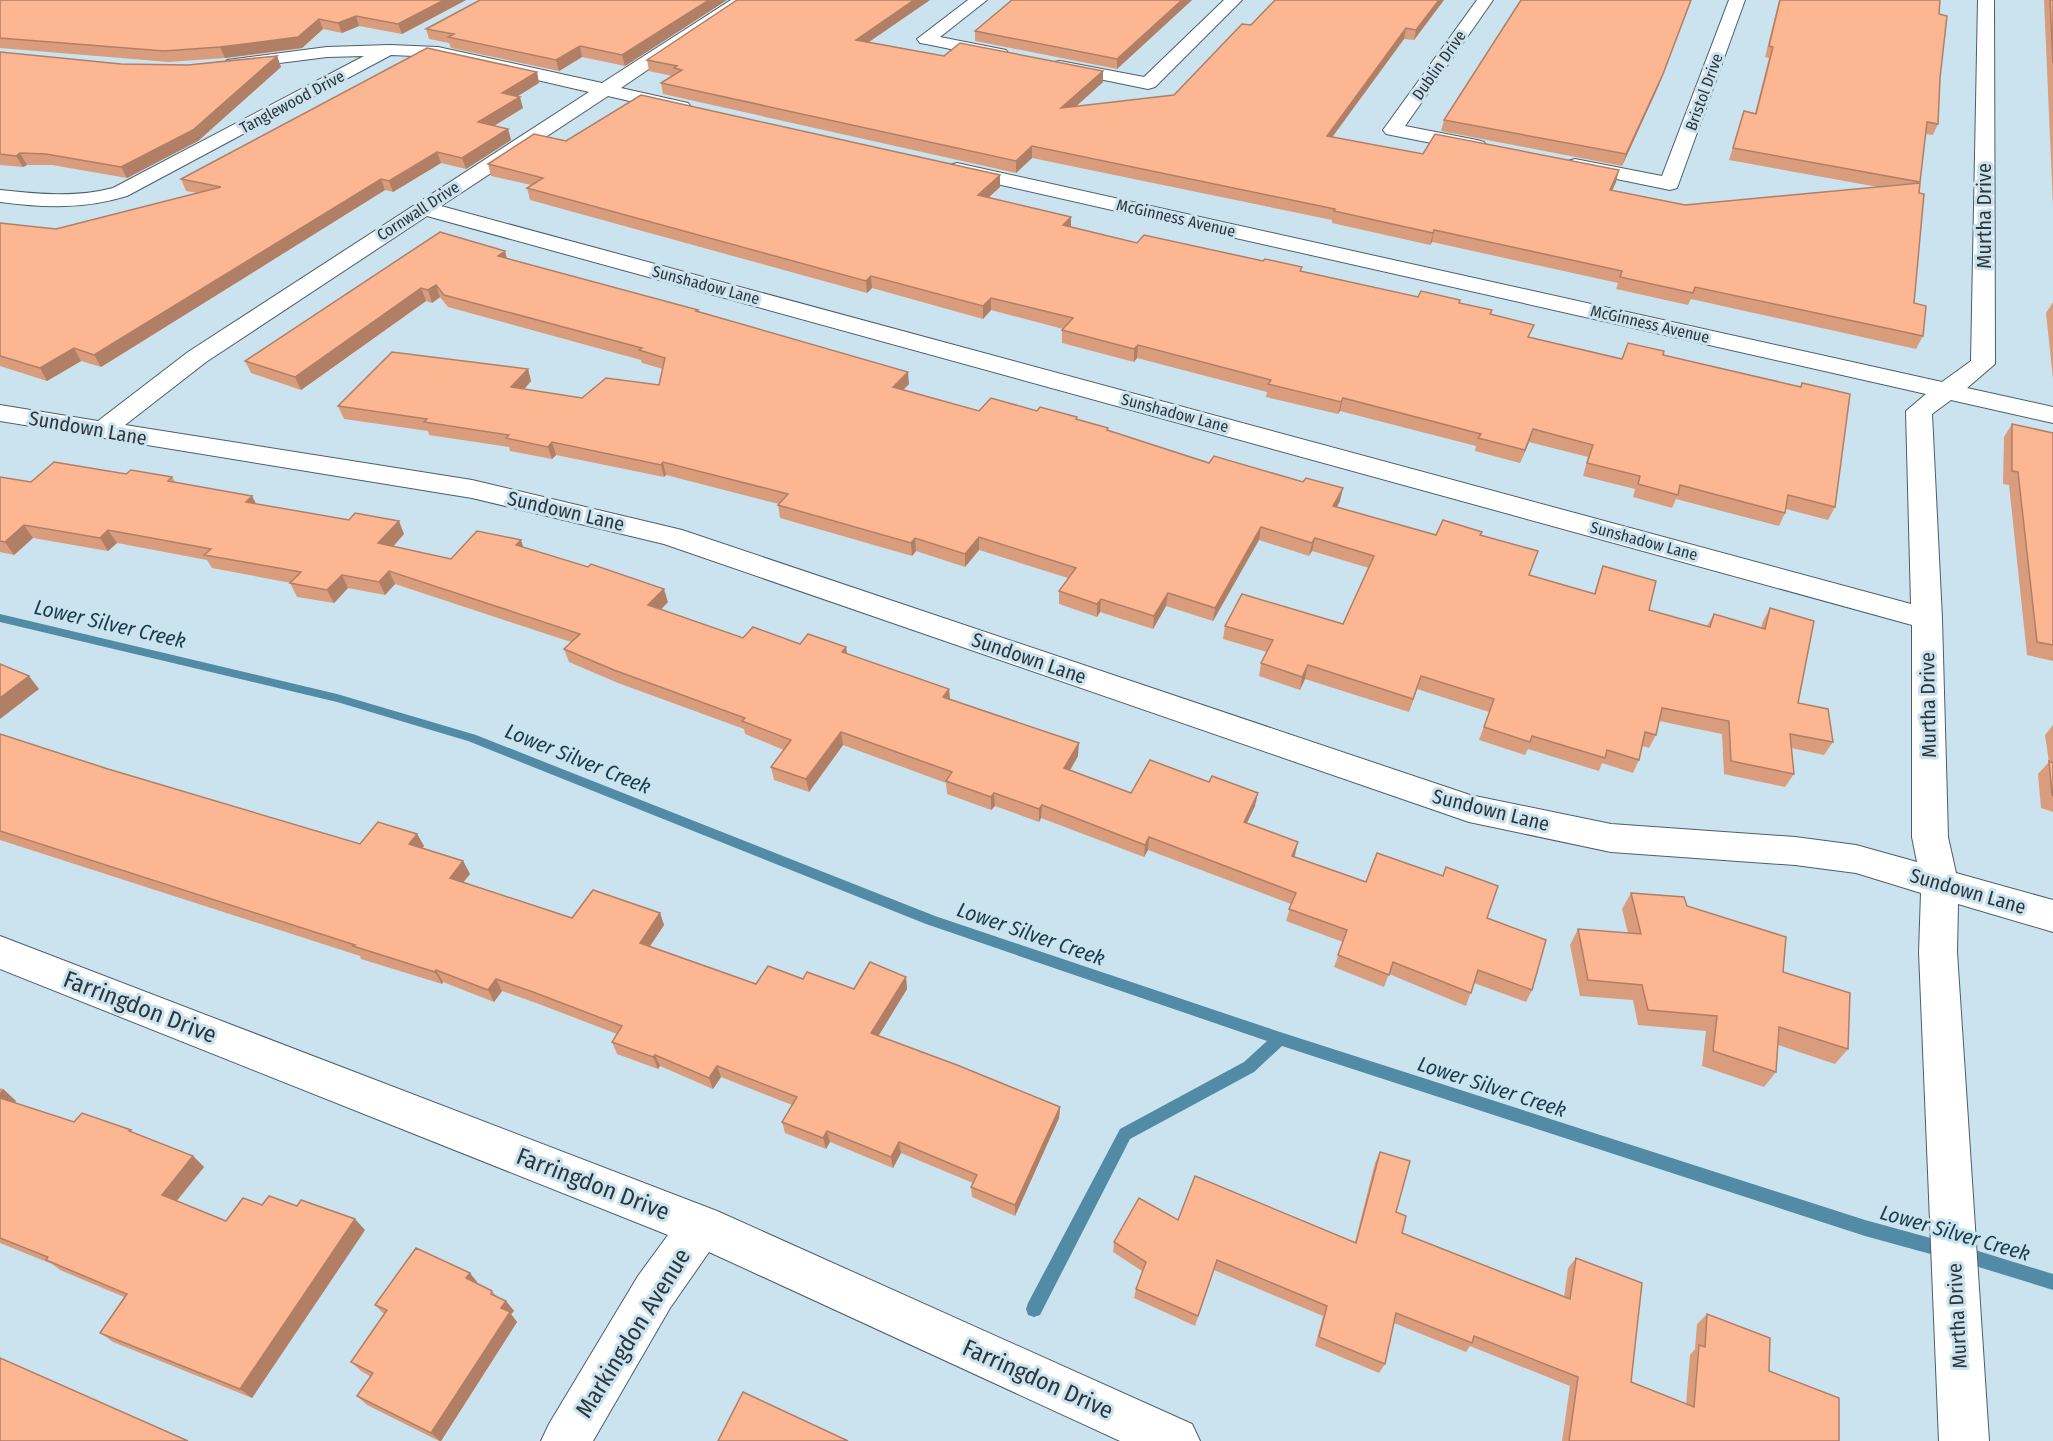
<svg xmlns="http://www.w3.org/2000/svg" width="2053" height="1441" font-family="'Fira Sans Condensed',sans-serif">
  <style>
    .lines { fill: none; stroke-linecap: round; stroke-linejoin: round }
    .stream { fill: #518ba6; fill-rule: evenodd }
    .minor-casing { stroke: #4b5f6a; stroke-width: 2 }
    .minor { fill: #fff; fill-rule: evenodd }
    .wall { fill: #d99d7e }
    .shaded-wall { fill: #b07f66 }
    .building { fill: #fcb692; stroke: #b07f66; stroke-width: 1.5 }
    .labels { text-anchor: middle; dominant-baseline: central; stroke-width: 6; stroke-linejoin: round; paint-order: stroke }
    .far-street-label { font-size: 16px; fill: #2d363b; stroke: #cbe3ef }
    .street-label { font-size: 20px; fill: #2d363b; stroke: #cbe3ef }
    .water-label { font-size: 21px; font-style: italic; fill: #193c4d; stroke: #cbe3ef }
    .near-street-label { font-size: 24px; fill: #2d363b; stroke: #cbe3ef }
  </style>
  <rect width="100%" height="100%" fill="#cbe3ef"/>
  <g class="lines">
    <g class="stream">
      <polygon points="0,614 337,694 476,735 935,916 1280,1032 1865,1220 1945,1242 1951,1244 1953,1250 1951,1256 1945,1258 1865,1236 1282,1046 1254,1072 1130,1139 1040,1315 1034,1317 1028,1315 1026,1309 1028,1303 1120,1129 1244,1062 1267,1041 926,924 468,741 337,702 0,622"/>
      <polygon points="1962,1246 2053,1274 2053,1290 1956,1260 1954,1254 1956,1248"/>
    </g>
    <defs>
      <g id="minor">
        <path d="M731,0H750L621,88L688,103L691,107L688,111L681,113L608,96L441,206L1911,604L1906,411L1926,394L957,175L950,173L947,169L950,165L957,163L1942,382L1971,361L1978,0H1994L1995,364L1967,388L2053,407V423L1951,400L1932,414L1942,619L1948,837L1956,873L2053,900V932L1958,904L1957,952L1989,1441H1939L1919,952L1921,893L1856,873L1795,865L1611,852L1469,822L664,544L472,498L0,421V405L98,421L188,352L589,92L438,57L391,55L127,196C84,209 45,208 0,202V190C38,194 75,198 113,188L364,56L327,57L233,69L227,68L224,64L227,60L327,47L390,45L438,47L602,83ZM427,216L1912,625V837L1917,862L1856,845L1795,837L1611,824L1470,795L682,530L472,480L125,425L206,362Z"/>
        <polygon points="968,0 987,0 940,37 1006,50 1009,54 1006,58 1000,59 926,44 920,43 917,39"/>
        <polygon points="1224,0 1242,0 1155,87 1148,89 1060,71 1054,70 1051,66 1054,62 1060,61 1144,77"/>
        <polygon points="1477,0 1493,0 1405,126 1477,140 1484,142 1487,146 1484,150 1477,152 1386,134 1383,130"/>
        <polygon points="1729,0 1745,0 1677,188 1670,190 1568,169 1565,165 1568,161 1575,159 1662,176"/>
        <polygon points="0,936 717,1211 1192,1424 1200,1441 1120,1441 709,1252 670,1308 593,1441 541,1441 549,1424 638,1276 668,1235 0,969"/>
      </g>
    </defs>
    <use href="#minor" class="minor-casing"/>
    <use href="#minor" class="minor"/>
  </g>
  <g class="wall">
    <polygon points="0,0 466,0 402,34 359,26 342,33 323,29 302,48 225,58 169,62 0,48"/>
    <polygon points="727,0 625,66 582,57 559,71 451,48 449,43 429,39 426,29"/>
    <polygon points="737,0 930,0 869,42 944,56 1103,71 1103,82 1075,107 1174,95 1251,25 1444,0 1414,40 1404,39 1332,137 1423,154 1616,182 1612,190 1685,205 1878,187 1729,160 1744,111 1755,113 1769,58 1765,57 1779,0 1940,0 1939,14 1940,78 1938,124 1933,135 1925,134 1919,183 1914,303 1923,336 1916,349 1691,299 1688,305 1616,289 1618,283 1432,242 1430,245 1332,223 1332,220 1032,158 1016,173 663,94 661,83 672,76 649,71 647,60"/>
    <polygon points="1192,0 1117,69 975,41 975,31"/>
    <polygon points="2044,0 2053,0 2053,206"/>
    <polygon points="0,52 121,64 188,65 277,56 281,67 198,141 127,178 52,165 27,165 23,167 0,165"/>
    <polygon points="537,72 539,83 517,96 523,108 494,126 508,129 511,140 466,169 441,163 393,192 385,190 101,367 81,361 47,381 0,366 0,223 56,229 198,193 186,191 181,179"/>
    <polygon points="1659,85 1622,166 1441,131 1444,120"/>
    <polygon points="566,141 1000,187 988,198 1071,227 1137,243 1302,271 1418,297 1460,300 1460,303 1492,310 1491,315 1530,337 1622,359 1663,355 1800,387 1802,383 1835,507 1828,520 1786,509 1785,513 1779,526 1676,499 1672,508 1633,497 1635,489 1583,476 1588,457 1529,442 1520,463 1475,451 1476,446 1340,411 1338,414 1266,397 1267,392 1137,358 1134,362 1062,343 1062,330 1063,329 991,310 983,319 872,288 867,293 530,200 527,188 531,185 491,176 488,164"/>
    <polygon points="440,232 507,258 698,312 909,384 903,390 979,411 1037,411 1077,417 1077,419 1108,431 1209,463 1340,501 1337,507 1436,535 1481,535 1529,575 1594,594 1603,566 1649,610 1707,626 1714,614 1761,628 1763,621 1770,608 1798,703 1833,742 1824,755 1791,748 1794,774 1785,787 1724,774 1722,734 1659,721 1656,735 1649,748 1642,746 1639,760 1633,773 1602,763 1599,771 1528,749 1525,755 1479,740 1489,712 1417,689 1409,712 1305,679 1300,690 1259,676 1261,663 1267,652 1223,639 1225,626 1343,624 1369,568 1312,551 1309,556 1259,540 1213,621 1166,606 1153,629 1100,612 1097,617 1059,604 1059,591 1068,578 979,550 965,567 916,551 912,556 780,518 778,505 779,504 666,475 664,477 556,455 552,459 510,451 509,447 429,435 428,431 344,419 338,406 528,369 531,381 524,389 582,398 659,385 663,369 642,363 641,360 448,307 440,297 432,303 426,301 301,390 251,373 245,361"/>
    <polygon points="2053,302 2053,379 2046,313"/>
    <polygon points="2012,424 2053,433 2053,661 2027,655 2009,485 2003,484 2004,437"/>
    <polygon points="126,474 172,477 175,482 256,504 404,534 393,547 451,559 523,547 668,602 661,610 743,638 846,647 847,654 949,689 950,699 1078,756 1070,771 1131,793 1255,806 1247,823 1295,855 1294,857 1366,882 1487,918 1532,990 1526,1002 1474,983 1466,1006 1389,974 1384,987 1334,967 1343,942 1286,921 1291,904 1148,850 1144,857 1041,818 1039,822 995,806 991,810 947,794 946,783 843,745 809,792 774,780 771,767 784,750 745,734 744,729 618,683 569,662 564,649 571,642 395,584 385,595 348,588 334,603 297,597 290,583 291,583 212,568 207,560 117,543 108,551 33,538 14,555 0,552 0,477 31,482"/>
    <polygon points="2053,725 2053,812 2041,808 2038,774 2049,762 2045,735"/>
    <polygon points="0,734 108,769 360,844 417,834 424,846 422,848 463,861 470,874 463,882 572,918 660,913 664,925 650,946 756,984 803,979 854,989 906,977 907,989 878,1036 1060,1107 1059,1118 1015,1216 972,1197 971,1187 973,1183 901,1153 893,1168 830,1142 826,1149 785,1133 782,1122 792,1105 721,1077 713,1089 660,1066 658,1069 617,1054 612,1042 617,1034 539,1004 502,991 494,1002 443,982 442,984 361,959 360,956 0,840"/>
    <polygon points="1631,893 1687,906 1783,972 1848,1049 1835,1064 1778,1045 1776,1072 1764,1087 1702,1066 1706,1031 1638,1025 1633,1000 1580,996 1570,945 1578,929 1628,933 1622,909"/>
    <polygon points="0,1088 3,1089 16,1101 14,1103 74,1122 134,1133 193,1156 204,1167 177,1201 226,1221 262,1205 365,1230 252,1398 113,1342 100,1333 124,1297 60,1270 52,1264 0,1243"/>
    <polygon points="1380,1152 1402,1233 1564,1297 1568,1268 1576,1258 1631,1382 1686,1404 1690,1355 1695,1349 1697,1324 1707,1314 1769,1371 1839,1441 1562,1441 1570,1386 1470,1346 1466,1352 1394,1323 1385,1364 1379,1373 1315,1346 1323,1316 1214,1270 1195,1326 1134,1298 1136,1289 1142,1271 1113,1252 1114,1242 1178,1220 1355,1242 1375,1163"/>
    <polygon points="478,1284 492,1291 497,1297 506,1301 514,1311 511,1314 517,1322 441,1441 439,1441 367,1405 357,1396 371,1377 361,1371 351,1362 384,1314 375,1305"/>
  </g>
  <g class="shaded-wall">
    <polygon points="444,0 466,0 402,34 398,24"/>
    <polygon points="709,0 727,0 625,66 622,55"/>
    <polygon points="914,0 930,0 857,50 856,40"/>
    <polygon points="1182,0 1192,0 1117,69 1117,59"/>
    <polygon points="1439,0 1444,0 1414,40 1416,30"/>
    <polygon points="1691,0 1659,85 1622,166 1626,154"/>
    <polygon points="356,16 359,26 342,33 338,23"/>
    <polygon points="319,19 323,29 302,48 225,58 220,47"/>
    <polygon points="1406,28 1404,39 1325,147 1327,136"/>
    <polygon points="580,46 582,57 559,71 556,60"/>
    <polygon points="277,56 281,67 198,141 127,178 121,167"/>
    <polygon points="1103,71 1103,82 1061,120 1061,108"/>
    <polygon points="537,72 539,83 505,104 502,93"/>
    <polygon points="520,97 523,108 482,133 478,122"/>
    <polygon points="508,129 511,140 466,169 462,158"/>
    <polygon points="1032,146 1032,158 1016,173 1016,161"/>
    <polygon points="437,152 441,163 393,192 389,181"/>
    <polygon points="20,153 27,165 23,167 16,156"/>
    <polygon points="1619,170 1616,182 1607,202 1610,190"/>
    <polygon points="1000,175 1000,187 978,207 978,195"/>
    <polygon points="381,179 385,190 101,367 94,355"/>
    <polygon points="1071,217 1071,229 1063,225"/>
    <polygon points="1434,230 1432,242 1430,245 1433,233"/>
    <polygon points="505,251 508,263 498,256"/>
    <polygon points="871,276 872,288 867,293 866,281"/>
    <polygon points="436,285 440,297 432,303 428,290"/>
    <polygon points="421,288 426,301 301,390 295,377"/>
    <polygon points="991,298 991,310 983,319 983,306"/>
    <polygon points="1138,345 1137,358 1134,362 1134,349"/>
    <polygon points="74,348 81,361 47,381 40,368"/>
    <polygon points="528,369 531,381 515,400 511,387"/>
    <polygon points="908,372 909,384 894,399 893,387"/>
    <polygon points="1343,398 1340,411 1338,414 1341,402"/>
    <polygon points="1533,429 1529,442 1520,463 1525,450"/>
    <polygon points="552,442 556,455 552,459 548,447"/>
    <polygon points="663,462 666,475 664,477 661,465"/>
    <polygon points="1343,488 1340,501 1330,519 1333,506"/>
    <polygon points="252,496 259,509 246,502"/>
    <polygon points="399,521 404,534 384,556 378,543"/>
    <polygon points="24,525 33,538 14,555 5,542"/>
    <polygon points="1261,527 1259,540 1213,621 1215,608"/>
    <polygon points="108,530 117,543 108,551 100,538"/>
    <polygon points="979,537 979,550 965,567 965,554"/>
    <polygon points="915,538 916,551 912,556 911,543"/>
    <polygon points="1315,538 1312,551 1309,556 1312,543"/>
    <polygon points="521,540 525,553 516,545"/>
    <polygon points="389,571 395,584 385,595 379,582"/>
    <polygon points="342,575 348,588 334,603 327,590"/>
    <polygon points="664,589 668,602 652,618 648,605"/>
    <polygon points="1168,593 1166,606 1153,629 1154,616"/>
    <polygon points="1101,599 1100,612 1097,617 1097,604"/>
    <polygon points="846,647 848,660 842,652"/>
    <polygon points="1308,665 1305,679 1300,690 1302,677"/>
    <polygon points="29,676 39,689 0,719 0,698"/>
    <polygon points="1421,676 1417,689 1409,712 1413,699"/>
    <polygon points="949,689 950,702 943,697"/>
    <polygon points="841,732 843,745 809,792 806,779"/>
    <polygon points="1079,743 1078,756 1063,781 1064,768"/>
    <polygon points="994,793 995,806 991,810 991,797"/>
    <polygon points="1258,793 1255,806 1241,835 1244,822"/>
    <polygon points="1042,805 1041,818 1039,822 1039,809"/>
    <polygon points="417,834 424,846 416,857 409,844"/>
    <polygon points="1149,837 1148,850 1144,857 1145,845"/>
    <polygon points="1298,842 1295,855 1289,868 1292,856"/>
    <polygon points="463,861 470,874 457,890 450,878"/>
    <polygon points="660,913 664,925 644,955 640,943"/>
    <polygon points="436,970 443,982 442,984 435,972"/>
    <polygon points="906,977 907,989 873,1045 871,1033"/>
    <polygon points="496,979 502,991 494,1002 488,990"/>
    <polygon points="655,1055 660,1066 658,1069 653,1057"/>
    <polygon points="717,1066 721,1077 713,1089 709,1078"/>
    <polygon points="3,1089 16,1101 9,1108 0,1100 0,1093"/>
    <polygon points="1060,1107 1059,1118 1015,1216 1015,1205"/>
    <polygon points="827,1131 830,1142 826,1149 823,1138"/>
    <polygon points="899,1142 901,1153 893,1168 891,1157"/>
    <polygon points="193,1156 204,1167 173,1205 162,1195"/>
    <polygon points="355,1219 365,1230 252,1398 240,1389"/>
    <polygon points="470,1273 478,1283 466,1278"/>
    <polygon points="506,1301 514,1311 511,1314 517,1322 441,1441 440,1441 431,1433"/>
  </g>
  <g class="building">
    <polygon points="0,0 444,0 398,24 356,16 338,23 319,19 298,37 220,47 164,51 0,38"/>
    <polygon points="480,0 709,0 622,55 580,46 556,60 448,37 454,34 426,29"/>
    <polygon points="737,0 914,0 856,40 944,56 960,43 1103,71 1061,108 1174,95 1242,24 1251,25 1275,0 1439,0 1416,30 1406,28 1327,136 1423,154 1435,134 1619,170 1610,190 1685,205 1920,183 1919,193 1924,194 1914,303 1926,306 1923,336 1695,287 1693,293 1620,277 1622,271 1434,230 1433,233 1334,211 1335,209 1032,146 1016,161 661,83 682,70 674,68 677,66 647,60"/>
    <polygon points="1012,0 1182,0 1117,59 975,31"/>
    <polygon points="1521,0 1691,0 1663,74 1626,154 1444,120"/>
    <polygon points="1780,0 1940,0 1939,14 1947,16 1940,78 1938,124 1927,122 1920,182 1733,148 1744,111 1756,114 1773,47 1769,46"/>
    <polygon points="2050,0 2053,0 2053,63"/>
    <polygon points="427,48 537,72 502,93 520,97 478,122 508,129 462,158 437,152 389,181 381,179 94,355 74,348 40,368 0,356 0,223 56,229 221,187 181,179"/>
    <polygon points="0,52 121,64 188,65 277,56 193,130 121,167 46,154 20,153 16,156 0,154"/>
    <polygon points="641,95 1000,175 978,195 1071,217 1063,225 1137,243 1144,235 1263,261 1265,259 1302,267 1300,271 1418,297 1421,291 1460,300 1459,303 1492,310 1490,314 1534,325 1528,337 1622,359 1628,343 1664,351 1663,355 1801,387 1802,383 1850,394 1835,507 1788,495 1785,513 1680,485 1678,495 1638,484 1640,476 1587,463 1593,445 1533,429 1525,450 1478,438 1481,434 1343,398 1341,402 1268,384 1271,380 1138,345 1134,349 1062,330 1073,318 991,298 983,306 871,276 866,281 527,188 543,178 488,164 534,134 566,141"/>
    <polygon points="440,232 505,251 498,256 698,310 696,311 908,372 893,387 979,411 991,398 1037,411 1040,407 1077,417 1076,419 1108,428 1107,430 1209,463 1214,456 1303,482 1306,478 1343,488 1333,506 1436,535 1443,520 1482,532 1480,535 1538,551 1529,575 1595,594 1603,566 1656,581 1649,610 1710,627 1714,614 1765,629 1770,608 1814,621 1798,703 1828,709 1833,742 1790,734 1794,774 1731,761 1729,721 1662,708 1656,735 1645,732 1639,760 1607,750 1605,758 1532,736 1530,742 1484,727 1494,699 1421,676 1413,699 1308,665 1302,677 1261,663 1273,640 1225,626 1242,594 1343,624 1374,556 1315,538 1312,543 1261,527 1215,608 1168,593 1154,616 1101,599 1097,604 1059,591 1076,568 979,537 965,554 915,538 911,543 778,505 788,494 663,462 661,465 552,442 548,447 506,438 509,435 424,422 427,419 338,406 392,352 528,369 511,387 582,398 606,378 659,385 665,358 639,350 642,348 444,295 436,285 428,290 421,288 295,377 245,361"/>
    <polygon points="2012,424 2053,433 2053,645 2037,642 2018,472 2012,471"/>
    <polygon points="54,462 126,474 131,470 172,477 168,481 252,496 246,502 349,520 355,513 399,521 378,543 451,559 477,531 521,540 516,545 588,567 591,564 664,589 648,605 743,638 753,627 800,644 808,634 846,647 842,652 949,689 943,697 1079,743 1064,768 1131,793 1150,760 1209,782 1212,776 1258,793 1244,822 1298,842 1292,856 1366,882 1377,853 1443,876 1446,867 1498,886 1487,918 1546,940 1532,990 1478,970 1471,993 1393,962 1389,975 1338,955 1347,930 1289,909 1296,893 1149,837 1145,845 1042,805 1039,809 994,793 991,797 946,781 952,772 841,732 806,779 771,767 791,740 742,721 745,718 614,670 564,649 580,634 389,571 379,582 342,575 327,590 290,583 301,572 204,555 211,549 108,530 100,538 24,525 5,542 0,541 0,477 31,482"/>
    <polygon points="0,664 29,676 0,698"/>
    <polygon points="0,734 108,769 360,844 378,822 417,834 409,844 463,861 450,878 572,918 593,890 660,913 640,943 756,984 768,966 803,979 807,972 854,989 870,962 906,977 871,1033 957,1065 1060,1107 1015,1205 971,1187 977,1175 899,1142 891,1157 827,1131 823,1138 782,1122 797,1097 717,1066 709,1078 655,1055 653,1057 612,1042 622,1026 533,992 496,979 488,990 436,970 435,972 353,946 355,945 0,831"/>
    <polygon points="2049,761 2053,763 2053,796 2052,795"/>
    <polygon points="1631,893 1684,897 1687,906 1786,937 1783,972 1850,993 1848,1049 1779,1027 1776,1072 1713,1051 1717,1016 1648,1010 1642,985 1588,980 1578,929 1641,934"/>
    <polygon points="0,1098 74,1122 82,1113 131,1130 129,1131 193,1156 162,1195 226,1221 243,1198 262,1205 269,1196 297,1206 301,1200 355,1219 240,1389 100,1333 127,1294 46,1260 48,1257 0,1238"/>
    <polygon points="1380,1152 1410,1161 1396,1212 1406,1216 1402,1233 1570,1299 1576,1258 1642,1283 1631,1382 1694,1407 1699,1345 1705,1347 1707,1314 1770,1338 1769,1371 1839,1398 1839,1441 1569,1441 1578,1377 1474,1336 1472,1343 1396,1313 1385,1364 1319,1337 1327,1306 1217,1260 1198,1316 1136,1289 1146,1262 1114,1242 1139,1198 1178,1220 1195,1176 1356,1243"/>
    <polygon points="416,1248 470,1273 466,1278 492,1291 491,1294 506,1301 501,1308 510,1312 431,1433 357,1396 373,1373 351,1362 387,1310 375,1305"/>
    <polygon points="0,1358 188,1441 0,1441"/>
    <polygon points="743,1392 848,1441 718,1441"/>
  </g>
  <g class="labels">
    <g class="far-street-label">
      <text transform="translate(1439 65) rotate(-55)">Dublin Drive</text>
      <text transform="translate(1704 92) rotate(-70)">Bristol Drive</text>
      <text transform="translate(292 102) rotate(-28)">Tanglewood Drive</text>
      <text transform="translate(418 211) rotate(-33)">Cornwall Drive</text>
      <text transform="translate(1176 218) rotate(13)">McGinness Avenue</text>
      <text transform="translate(706 285) rotate(15)">Sunshadow Lane</text>
      <text transform="translate(1650 324) rotate(13)">McGinness Avenue</text>
      <text transform="translate(1175 413) rotate(15)">Sunshadow Lane</text>
      <text transform="translate(1644 541) rotate(15)">Sunshadow Lane</text>
    </g>
    <g class="street-label">
      <text transform="translate(1984 216) rotate(-90)">Murtha Drive</text>
      <text transform="translate(88 428) rotate(10)">Sundown Lane</text>
      <text transform="translate(566 511) rotate(13)">Sundown Lane</text>
      <text transform="translate(1029 658) rotate(19)">Sundown Lane</text>
      <text transform="translate(1928 705) rotate(-91)">Murtha Drive</text>
      <text transform="translate(1491 810) rotate(14)">Sundown Lane</text>
      <text transform="translate(1968 891) rotate(16)">Sundown Lane</text>
      <text transform="translate(1957 1316) rotate(-93)">Murtha Drive</text>
    </g>
    <g class="water-label">
      <text transform="translate(110 624) rotate(13)">Lower Silver Creek</text>
      <text transform="translate(578 759) rotate(22)">Lower Silver Creek</text>
      <text transform="translate(1031 934) rotate(19)">Lower Silver Creek</text>
      <text transform="translate(1492 1087) rotate(18)">Lower Silver Creek</text>
      <text transform="translate(1955 1233) rotate(16)">Lower Silver Creek</text>
    </g>
    <g class="near-street-label">
      <text transform="translate(140 1007) rotate(21)">Farringdon Drive</text>
      <text transform="translate(593 1184) rotate(21)">Farringdon Drive</text>
      <text transform="translate(633 1333) rotate(-58)">Markingdon Avenue</text>
      <text transform="translate(1038 1379) rotate(24)">Farringdon Drive</text>
    </g>
  </g>
</svg>
